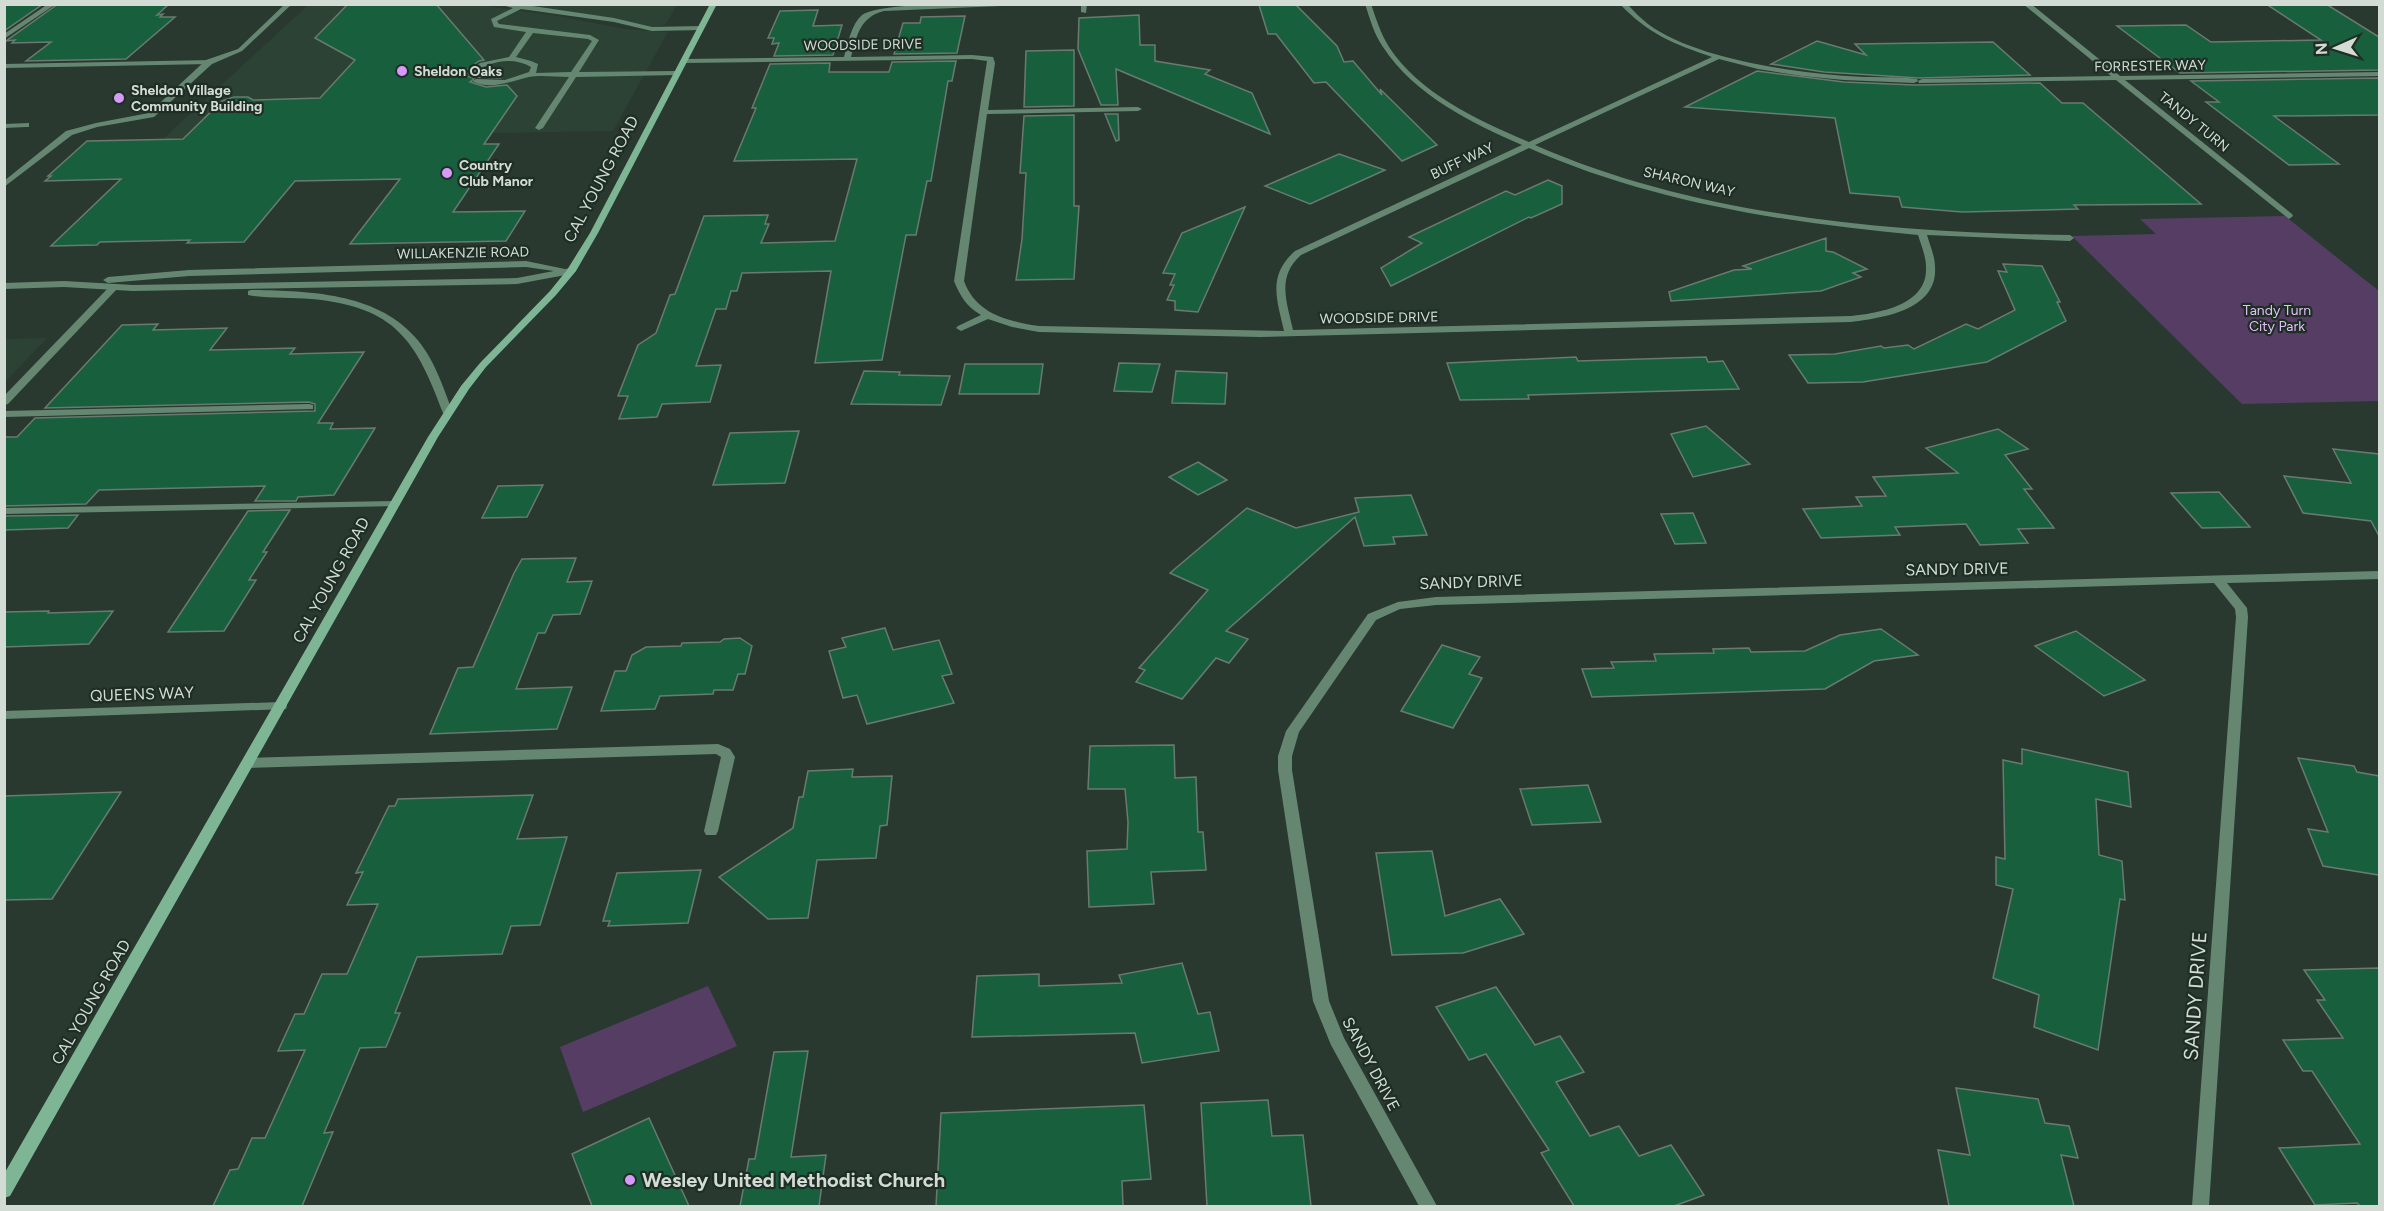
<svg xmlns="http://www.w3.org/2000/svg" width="2384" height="1211" font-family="Figtree,sans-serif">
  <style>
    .built { fill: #2b4234 }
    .green { fill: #553d64 }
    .building { fill: #18603d; stroke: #697a70; stroke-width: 1.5 }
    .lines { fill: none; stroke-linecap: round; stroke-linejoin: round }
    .service { fill: #658772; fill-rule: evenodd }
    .minor { fill: #658772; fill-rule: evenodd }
    .tertiary { fill: #658772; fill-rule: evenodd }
    .secondary { fill: #7eb695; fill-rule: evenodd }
    .poi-dot { fill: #d69bfa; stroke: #1f2e25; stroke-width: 2 }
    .labels { text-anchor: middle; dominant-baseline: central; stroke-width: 4.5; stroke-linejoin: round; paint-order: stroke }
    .far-street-label { font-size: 14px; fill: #d2dcd5; stroke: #1f2e25 }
    .far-poi-label { font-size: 14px; font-weight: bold; fill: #d2dcd5; stroke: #1f2e25; text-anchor: start }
    .far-park-label { font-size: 14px; fill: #e2bff8; stroke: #1f2e25 }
    .street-label { font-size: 16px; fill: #d2dcd5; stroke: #1f2e25 }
    .near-street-label { font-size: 20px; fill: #d2dcd5; stroke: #1f2e25 }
    .near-poi-label { font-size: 20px; font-weight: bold; fill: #d2dcd5; stroke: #1f2e25; text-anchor: start }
  </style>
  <rect width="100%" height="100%" fill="#29392f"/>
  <g class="built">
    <polygon points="308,5 479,5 558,16 625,29 668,32 613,131 164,138"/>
    <polygon points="501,5 677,5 666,24 652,29 614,20"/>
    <polygon points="47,338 5,382 5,339"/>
  </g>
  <g class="green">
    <polygon points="2285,216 2379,291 2379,401 2242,404 2072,236 2156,234 2140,219"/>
    <polygon points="708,986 737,1046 583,1112 560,1047"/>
  </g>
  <g class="building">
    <polygon points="4,4 43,4 4,31"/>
    <polygon points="58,4 169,4 157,15 163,14 160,17 175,17 126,59 26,61 51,42 12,43 15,40 6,41"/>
    <polygon points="348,4 436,4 484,60 479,61 464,72 463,75 473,78 491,67 500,78 476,77 470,82 486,87 507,85 517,96 484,144 499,144 453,212 525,211 506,241 350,244 400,179 295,181 244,242 187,243 190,240 100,242 97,245 51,246 121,179 45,181 51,176 48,176 87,141 183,139 222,101 234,97 248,97 253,100 320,98 355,60 315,38"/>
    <polygon points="1295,4 1337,46 1344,62 1353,61 1382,95 1380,89 1437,145 1402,161 1326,82 1314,83 1276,34 1268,34 1259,5"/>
    <polygon points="2266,4 2326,4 2379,37 2379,70 2180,73 2117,26 2186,25 2211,42 2321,40"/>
    <polygon points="818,10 813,26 842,25 833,55 774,56 779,43 772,44 774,38 768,38 780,11"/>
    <polygon points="1139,15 1140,45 1155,45 1155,61 1210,70 1205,74 1252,93 1270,134 1116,69 1118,105 1101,105 1078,49 1079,18"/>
    <polygon points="965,16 957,53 894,54 903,23 920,23 921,17"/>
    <polygon points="1817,41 1866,55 1855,44 1993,42 2030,75 1919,78 1824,72 1771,64"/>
    <polygon points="1074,50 1074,106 1024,107 1026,51"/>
    <polygon points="956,61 952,81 948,81 931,181 927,181 916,235 906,235 882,360 815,363 831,271 742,273 737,291 731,291 726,309 716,309 696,366 721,365 710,402 662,404 657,417 619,419 628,396 618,396 638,345 656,333 670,295 675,294 704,216 768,215 765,224 769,224 761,243 835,241 857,159 734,161 756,108 752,108 770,64 830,63 829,72 889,72 892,62"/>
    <polygon points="1757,71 1844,82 1914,85 2040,83 2062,103 2083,103 2201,204 2074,205 2078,209 1962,212 1902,207 1899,197 1850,193 1835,118 1685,107"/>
    <polygon points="2379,78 2379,115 2274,116 2339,164 2289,165 2206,102 2219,102 2191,81"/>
    <polygon points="1105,114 1118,114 1119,140 1116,141"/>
    <polygon points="1074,115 1074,206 1079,206 1074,279 1016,280 1022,239 1026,173 1020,173 1024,116"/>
    <polygon points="1339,154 1385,170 1310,204 1265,186"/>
    <polygon points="1548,180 1562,186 1562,204 1531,218 1529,217 1391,286 1381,268 1422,243 1409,237 1506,191 1515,195"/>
    <polygon points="1245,207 1198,312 1175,310 1175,301 1167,300 1174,285 1170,285 1175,274 1163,273 1182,233"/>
    <polygon points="1826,238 1826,251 1833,252 1867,269 1853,273 1861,277 1821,291 1671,301 1669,292 1734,270 1752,269 1743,266"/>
    <polygon points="2003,264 2042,266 2060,302 2057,302 2066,321 1987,362 1863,382 1808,383 1789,355 1835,354 1881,346 1884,348 1908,345 1914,349 1966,324 1978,329 2015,310 1998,271 2007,272"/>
    <polygon points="158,324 153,330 227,328 210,350 295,348 290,354 364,352 318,423 333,423 330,429 375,428 334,495 298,497 296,501 255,501 265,486 99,490 86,504 4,506 4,437 17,437 35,418 315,411 315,404 309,402 45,408 122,325"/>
    <polygon points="1576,357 1578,361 1706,357 1708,362 1723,361 1739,389 1528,395 1529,399 1460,400 1447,363"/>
    <polygon points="1119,363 1160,364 1152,392 1114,391"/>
    <polygon points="965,364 1043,364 1039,394 959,394"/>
    <polygon points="864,371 900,372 899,375 950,376 941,405 851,404"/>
    <polygon points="1176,371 1227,373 1225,404 1172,403"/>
    <polygon points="1706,426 1750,464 1693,477 1671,434"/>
    <polygon points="1998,429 2028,449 2005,455 2032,489 2024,489 2054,528 2018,529 2028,543 1980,545 1966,524 1895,527 1900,535 1821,538 1803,509 1862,506 1856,497 1886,496 1873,477 1958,473 1926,448"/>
    <polygon points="799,431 785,483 713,485 730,433"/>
    <polygon points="2333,449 2379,454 2379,536 2371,521 2303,513 2284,476 2351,483"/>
    <polygon points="1198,462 1227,480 1198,495 1169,477"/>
    <polygon points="543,485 527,517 482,518 498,486"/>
    <polygon points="2219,492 2250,527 2202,528 2171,493"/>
    <polygon points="1411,495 1427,535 1393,537 1395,544 1364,546 1355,517 1226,631 1248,639 1229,663 1216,658 1182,699 1136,682 1145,670 1139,668 1208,590 1170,573 1247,508 1296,528 1359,512 1355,498"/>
    <polygon points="290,510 263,552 267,552 249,580 256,580 224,631 168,632 248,511"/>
    <polygon points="1693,513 1706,543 1675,544 1661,514"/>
    <polygon points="78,515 68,528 4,530 4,516"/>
    <polygon points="576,558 567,582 592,581 580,614 553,615 545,633 538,633 516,689 572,687 557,729 430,734 458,668 473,667 514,573 522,559"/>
    <polygon points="49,611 48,613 113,611 89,644 4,647 4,612"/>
    <polygon points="885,628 893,650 939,640 952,674 942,676 954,703 867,724 857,695 843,698 829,651 846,647 842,638"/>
    <polygon points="1881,629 1918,655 1874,661 1825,689 1592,697 1582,669 1614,668 1611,662 1656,661 1654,654 1714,653 1713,649 1749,648 1751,652 1805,651 1840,635"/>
    <polygon points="2076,631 2145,680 2104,696 2035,646"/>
    <polygon points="740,638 752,646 745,674 738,674 733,690 714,690 713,694 660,696 655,709 601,711 615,671 626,671 632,655 646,647 681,646 682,643 720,642 724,639"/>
    <polygon points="1442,645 1480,657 1469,674 1482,678 1453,728 1401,711"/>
    <polygon points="1174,745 1175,778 1196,777 1198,832 1203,832 1206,870 1151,872 1154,904 1089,907 1087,851 1127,849 1128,822 1125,789 1088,789 1090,746"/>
    <polygon points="2022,749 2128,772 2131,807 2096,799 2099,855 2122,861 2125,900 2120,899 2098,1050 2034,1027 2039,995 1993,978 2013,889 1996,885 1996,857 2005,859 2003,760 2022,764"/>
    <polygon points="2298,758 2354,766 2357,772 2379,776 2379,875 2323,866 2308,829 2328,832"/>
    <polygon points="853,769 852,777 892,776 887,825 880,826 876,858 817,860 808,918 768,919 719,877 793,828 799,797 803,797 808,771"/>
    <polygon points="1588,785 1601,822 1532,825 1520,789"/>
    <polygon points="121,792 52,899 4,900 4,796"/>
    <polygon points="533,795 517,839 567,837 540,925 511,926 502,954 417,957 395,1013 400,1013 386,1047 360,1048 324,1133 333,1132 302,1206 213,1206 230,1170 238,1169 252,1138 265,1138 305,1050 278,1051 295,1014 304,1014 322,974 347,974 378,904 347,905 363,872 356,873 389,806 395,806 398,799"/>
    <polygon points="1432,851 1445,916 1500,899 1524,934 1463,953 1392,955 1376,853"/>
    <polygon points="701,870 688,923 608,926 610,921 603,921 617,873"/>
    <polygon points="1182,963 1198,1014 1210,1012 1219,1051 1142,1063 1135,1033 972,1037 977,976 1039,974 1039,986 1122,983 1119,975"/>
    <polygon points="2379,968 2379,1206 2360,1206 2357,1203 2315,1205 2279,1148 2360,1144 2312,1071 2303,1071 2283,1040 2343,1038 2317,1000 2325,1000 2304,970"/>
    <polygon points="1496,987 1535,1045 1560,1036 1584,1072 1556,1082 1590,1136 1619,1126 1639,1156 1671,1145 1704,1195 1674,1206 1574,1206 1541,1153 1549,1150 1486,1054 1469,1060 1436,1007"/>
    <polygon points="808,1051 791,1157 826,1155 819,1206 740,1206 749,1159 755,1159 774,1052"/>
    <polygon points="1956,1088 2038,1099 2045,1123 2069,1126 2078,1158 2061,1155 2074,1206 1949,1206 1938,1150 1970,1155"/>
    <polygon points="1268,1100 1272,1136 1303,1135 1311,1206 1207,1206 1201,1103"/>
    <polygon points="1144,1105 1151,1179 1122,1181 1123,1206 936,1206 941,1113"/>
    <polygon points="649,1118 689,1206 592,1206 572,1154"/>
  </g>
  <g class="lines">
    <g class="service">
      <polygon points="48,4 56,4 4,39 4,34"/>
      <path d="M498,4H519L614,18L652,27L701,26L704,28L701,30L652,31L614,22L521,9L497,21L499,24L590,35L599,40L579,72L677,71L681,73L677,75L576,77L543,128L539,130L535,128L569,77C556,77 541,75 529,77C511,81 490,91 472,81L476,79L505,80L529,72L531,67C512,56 487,61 472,76L465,74L480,63L509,57L526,32L494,27L491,19L513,8ZM533,33L588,39L592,41L571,72L536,73L538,64L531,61L516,57Z"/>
      <polygon points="212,60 213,62 209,64 4,68 4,64"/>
      <polygon points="29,123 29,127 26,127 4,128 4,124"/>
      <polygon points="114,284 117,285 117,289 8,404 4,405 4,396 111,285"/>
      <polygon points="309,404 313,405 313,409 4,417 4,411"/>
      <polygon points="394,501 398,502 400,504 398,506 4,514 4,508"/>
    </g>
    <g class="minor">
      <polygon points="285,4 292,4 242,51 212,64 154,117 97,127 72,135 4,187 4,181 66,131 96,123 149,113 206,60 238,49"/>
      <path d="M1049,4L884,11C860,17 857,35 851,57L972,55L993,57L995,63L988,110L1138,107L1142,109L1138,111L987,114L964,281C976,314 1007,321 1039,326L1284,331C1277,299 1267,276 1295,251L1522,145C1472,123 1414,95 1383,47C1374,34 1370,19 1365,4H1371C1376,19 1381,34 1389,47C1420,94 1479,121 1529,142L1712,57C1674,44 1648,34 1620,4H1627C1634,11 1640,18 1648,24C1693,58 1791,72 1847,76C1870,78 1894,76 1917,79L1918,81L1914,83L1844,80L1802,76L1758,69L1719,59L1535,145C1698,217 1894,233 2070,235L2074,238L2070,241L1927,235C1930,246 1935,256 1935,267C1938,310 1883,318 1851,322L1260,337L1039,332L1012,327L988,319L961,331L956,328L958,326L981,315C967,307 960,296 954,281L987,61L972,59L684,63L680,61L684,59L844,57C848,43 851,25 862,15C883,0 1016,4 1049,4ZM1529,148C1650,202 1787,223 1918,235C1921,245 1926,256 1926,267C1928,305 1880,313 1851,316L1293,330C1287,302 1276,277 1301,255Z"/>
      <polygon points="1081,4 1087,4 1086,13 1081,12"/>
      <polygon points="2023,4 2031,4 2120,76 2380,72 2380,76 2125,80 2292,214 2293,216 2289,219 2116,80 1919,83 1918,81 1922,79 2111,76"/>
      <polygon points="2380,571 2380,579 2227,583 2247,608 2248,617 2209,1206 2192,1206 2236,617 2235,609 2214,583 1436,605 1400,609 1376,620 1299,732 1292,756 1292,770 1329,1001 1344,1038 1437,1206 1419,1206 1331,1045 1313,1001 1278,770 1278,756 1286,731 1368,614 1398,602 1436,597"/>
      <polygon points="281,702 286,703 287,706 286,709 4,719 4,711"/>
      <polygon points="718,744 730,749 735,757 718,831 716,835 706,835 704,831 721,757 716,754 248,768 243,766 241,763 243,760 248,758"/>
    </g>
    <g class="tertiary">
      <polygon points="526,261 565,269 571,268 576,271 571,274 517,284 133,291 64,287 4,289 4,283 64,281 133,285 517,278 554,271 526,267 189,276 108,283 103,280 108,277 189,270"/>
      <path d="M251,290C306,291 374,292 414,336C434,357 443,387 453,413L448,416L443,413C416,340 395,307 312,299C291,297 268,299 248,295V291Z"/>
    </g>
    <polygon class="secondary" points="710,4 717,4 598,233 576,271 556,295 486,367 469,389 438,437 10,1196 4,1198 4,1174 428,437 461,386 480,363 550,291 567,270 590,233"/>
  </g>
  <g class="poi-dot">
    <circle cx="402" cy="71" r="6"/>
    <circle cx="119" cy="98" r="6"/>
    <circle cx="447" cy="173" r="6"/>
    <circle cx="630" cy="1180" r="6"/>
  </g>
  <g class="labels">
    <g class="far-street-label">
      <text transform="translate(863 45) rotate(-1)">WOODSIDE DRIVE</text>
      <text transform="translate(2150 66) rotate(-1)">FORRESTER WAY</text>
      <text transform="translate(2194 122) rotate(39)">TANDY TURN</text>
      <text transform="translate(1462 161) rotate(-25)">BUFF WAY</text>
      <text transform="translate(1689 182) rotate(13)">SHARON WAY</text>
      <text transform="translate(463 253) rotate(-1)">WILLAKENZIE ROAD</text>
      <text transform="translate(1379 318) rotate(-1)">WOODSIDE DRIVE</text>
    </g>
    <g class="far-poi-label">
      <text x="414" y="71">Sheldon Oaks</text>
      <text x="131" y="90">Sheldon Village<tspan x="131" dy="16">Community Building</tspan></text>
      <text x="459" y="165">Country<tspan x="459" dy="16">Club Manor</tspan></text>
    </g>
    <g class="far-park-label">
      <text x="2277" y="310">Tandy Turn<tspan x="2277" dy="16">City Park</tspan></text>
    </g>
    <g class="street-label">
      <text transform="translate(601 179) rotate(-62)">CAL YOUNG ROAD</text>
      <text transform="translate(1957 569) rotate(-1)">SANDY DRIVE</text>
      <text transform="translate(331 580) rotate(-61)">CAL YOUNG ROAD</text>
      <text transform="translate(1471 582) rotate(-2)">SANDY DRIVE</text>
      <text transform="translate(142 694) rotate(-2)">QUEENS WAY</text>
      <text transform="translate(91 1002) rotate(-60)">CAL YOUNG ROAD</text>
      <text transform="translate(1371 1064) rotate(62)">SANDY DRIVE</text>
    </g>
    <g class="near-street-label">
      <text transform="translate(2195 996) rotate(-86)">SANDY DRIVE</text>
    </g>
    <g class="near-poi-label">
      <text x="642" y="1180">Wesley United Methodist Church</text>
    </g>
  </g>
  <rect width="2384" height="1211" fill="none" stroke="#d2dcd5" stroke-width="12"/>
  <g transform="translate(2336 48) rotate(267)" stroke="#1f2e25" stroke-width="4.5" paint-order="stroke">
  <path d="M0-4.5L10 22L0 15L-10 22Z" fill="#d2dcd5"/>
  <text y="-9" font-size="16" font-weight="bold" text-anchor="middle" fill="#d2dcd5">N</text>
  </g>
</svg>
